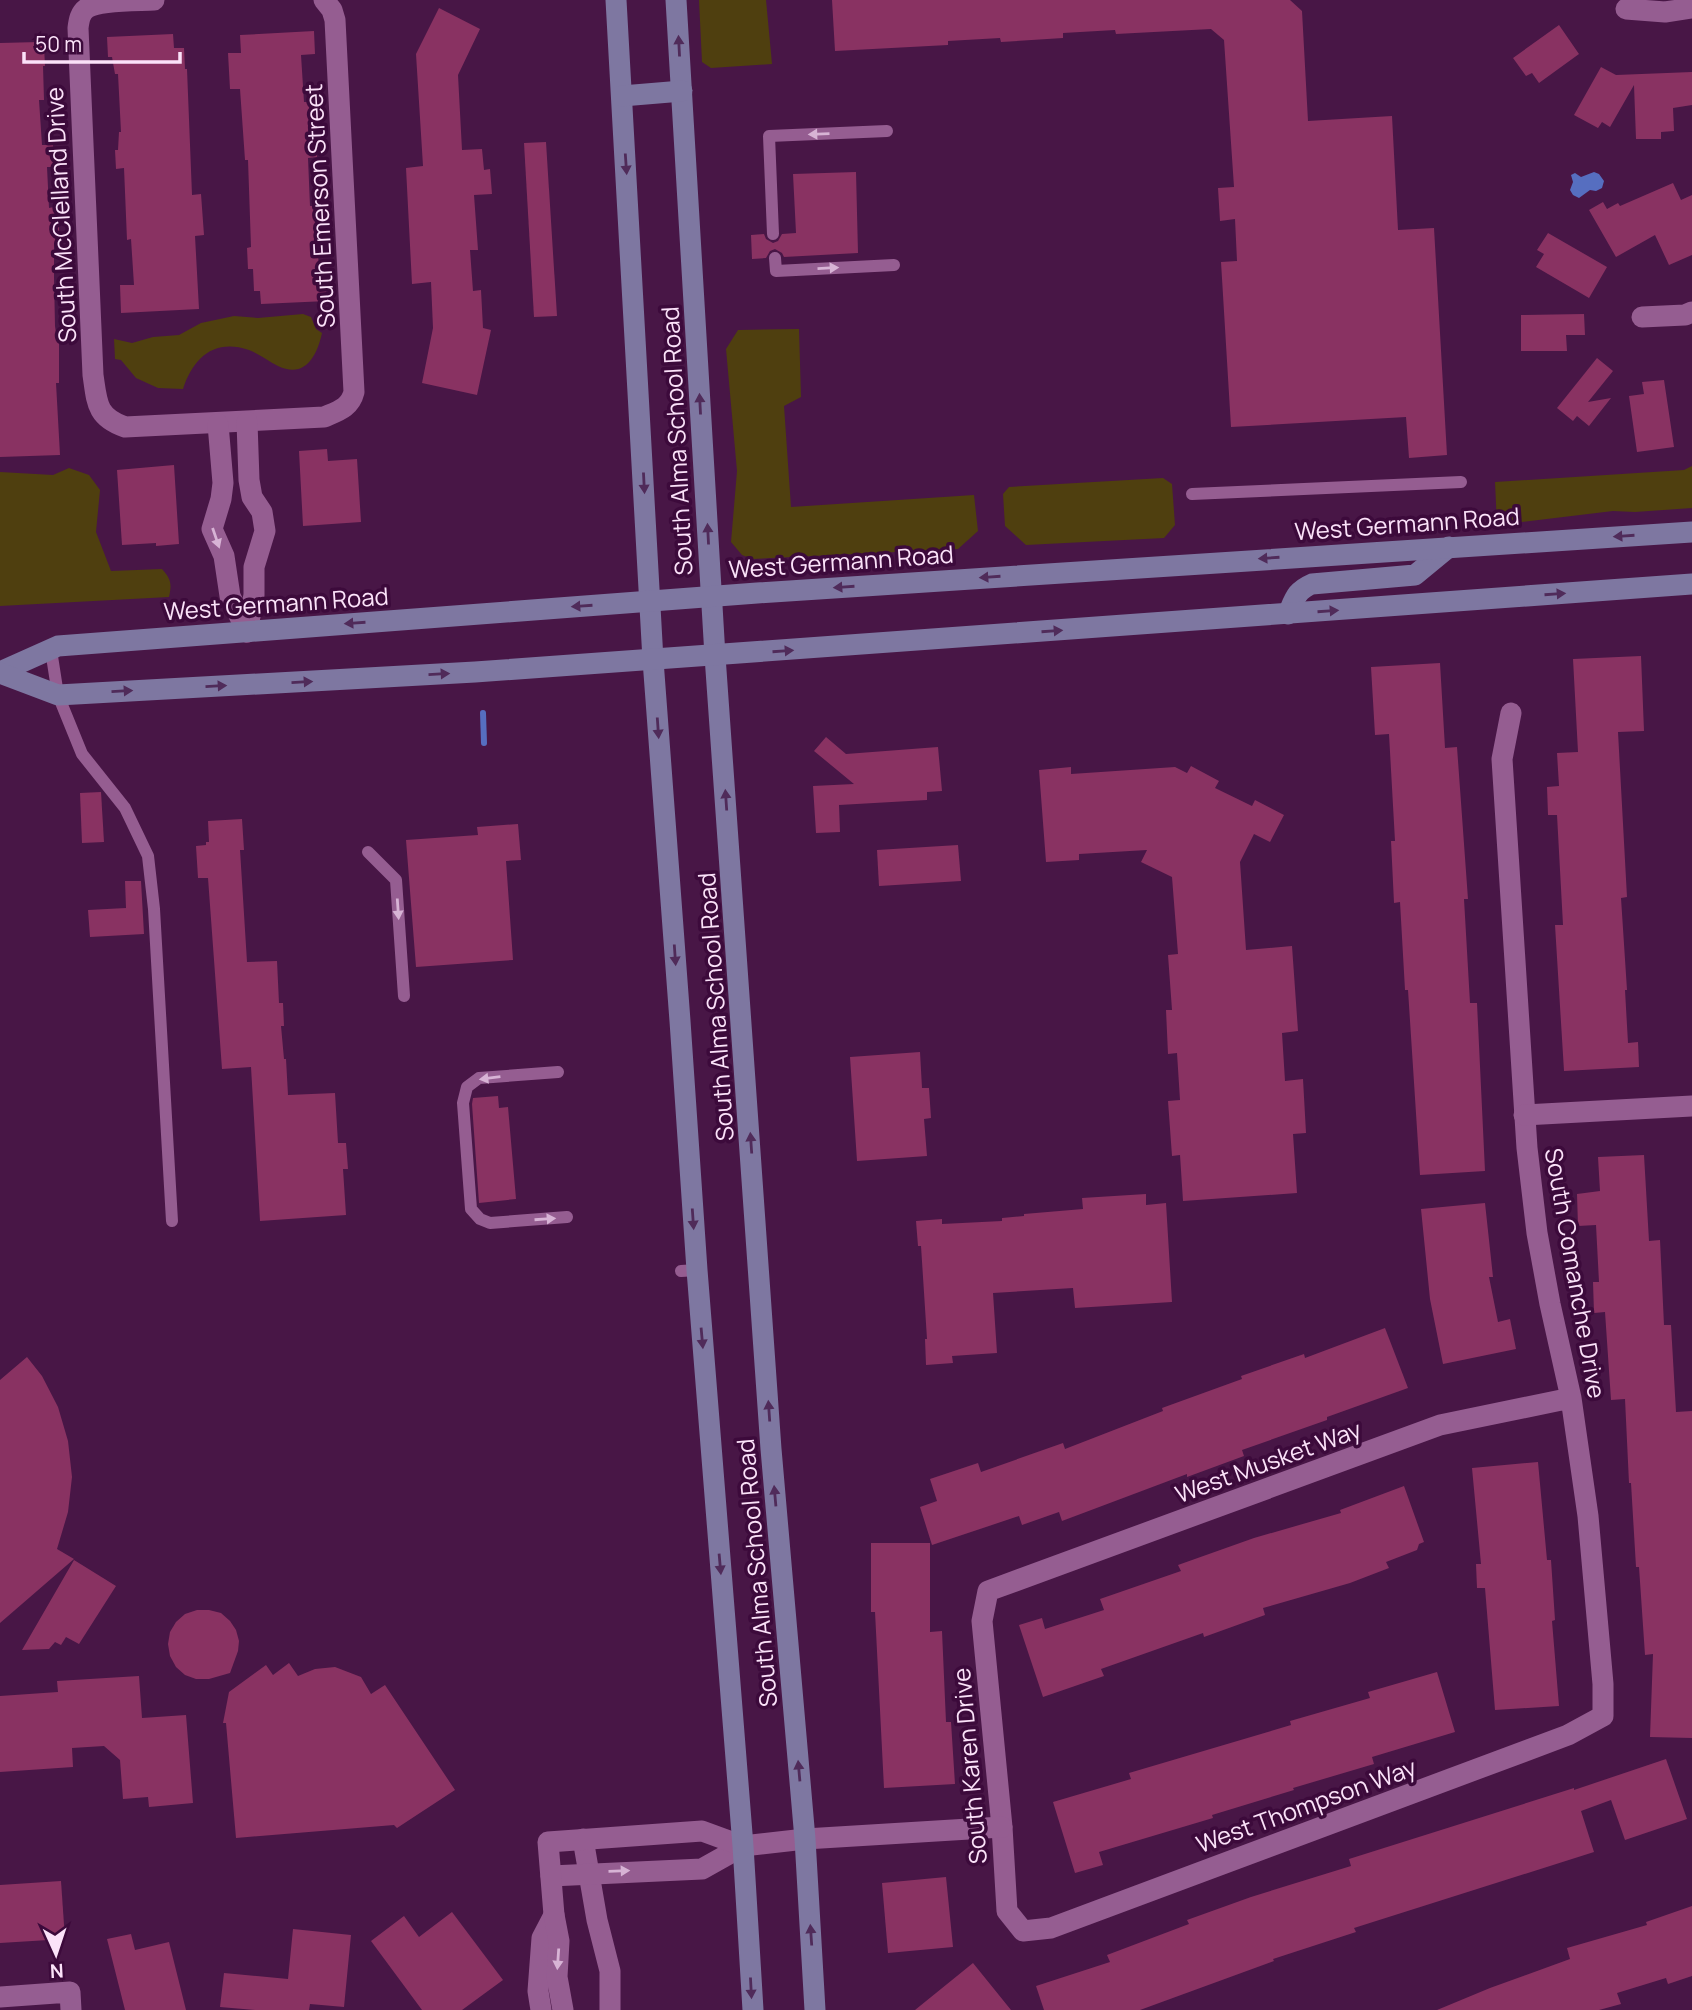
<svg xmlns="http://www.w3.org/2000/svg" width="1692" height="2010" font-family="Manrope,sans-serif">
  <style>
    .green { fill: #4f3f0f }
    .water { fill: #566ec0 }
    .lines { fill: none; stroke-linecap: round; stroke-linejoin: round }
    .stream { stroke: #566ec0; stroke-width: 6 }
    .building { fill: #893262 }
    .lane { stroke: #955d91; stroke-width: 12 }
    .street { stroke: #955d91; stroke-width: 21 }
    .secondary { stroke: #7e77a1; stroke-width: 21 }
    .oneway { fill: #502b5a }
    .oneway2 { fill: #d7b3d5 }
    .labels { text-anchor: middle; dominant-baseline: central; stroke-width: 7; stroke-linejoin: round; paint-order: stroke }
    .street-label { font-size: 24px; fill: #fbe2f9; stroke: #3c0a3b }
  </style>
  <rect width="100%" height="100%" fill="#481646"/>
  <g class="green">
    <polygon points="699,0 766,0 772,64 711,68 702,62"/>
    <path d="M303,314L311,317L316,329L322,333C317,356 305,379 278,366C268,361 259,354 249,350C214,338 193,358 183,389L158,388L136,378L121,360L115,359L114,339L132,343L153,337L179,335L201,323L234,316L258,318Z"/>
    <polygon points="799,329 801,397 784,406 791,507 974,495 978,531 958,549 752,559 742,555 731,542 737,471 726,349 738,330"/>
    <polygon points="1692,466 1692,508 1635,512 1613,511 1497,525 1495,482 1684,470"/>
    <path d="M69,468L89,475L100,490L96,532L111,571L162,569C171,579 172,584 169,597L0,606V472L53,475Z"/>
    <polygon points="1163,478 1172,484 1175,525 1164,538 1026,545 1005,526 1003,494 1009,487"/>
  </g>
  <polygon class="water" points="1594,172 1599,174 1604,181 1602,188 1596,191 1590,190 1579,198 1573,195 1570,190 1573,182 1571,175 1575,173 1581,177"/>
  <g class="lines">
    <polyline class="stream" points="483,713 484,743"/>
  </g>
  <g class="building">
    <polygon points="832,0 1290,0 1302,11 1308,121 1392,116 1398,230 1434,228 1447,455 1409,458 1406,417 1231,427 1221,262 1237,261 1235,219 1220,221 1218,188 1234,187 1224,40 1211,29 1116,34 1115,30 1063,33 1063,38 1001,42 1000,38 948,41 948,45 835,51"/>
    <polygon points="439,8 480,29 458,75 462,150 482,149 484,170 490,169 492,194 474,195 478,250 470,250 473,291 481,290 483,328 491,330 477,395 422,383 433,328 431,282 412,284 406,168 423,166 416,54"/>
    <polygon points="1559,25 1579,54 1539,83 1532,73 1526,76 1513,58"/>
    <polygon points="314,31 315,54 301,55 304,102 309,102 311,141 317,140 317,157 308,158 310,206 323,206 324,230 317,230 319,273 325,273 327,301 261,304 260,291 254,291 253,269 248,269 247,248 251,247 248,160 245,160 240,89 230,89 228,53 241,53 240,35"/>
    <polygon points="173,34 174,48 184,48 185,69 187,69 192,195 201,194 204,235 195,236 199,309 121,313 120,285 134,285 131,239 127,240 124,168 116,169 115,150 118,150 119,132 121,132 118,74 115,74 112,57 108,57 107,37"/>
    <polygon points="39,42 39,46 44,46 45,66 43,66 44,100 39,100 42,145 53,145 54,167 47,167 49,208 54,207 56,224 59,225 59,243 54,243 54,277 55,326 56,333 59,333 59,383 56,383 60,455 0,457 0,43"/>
    <polygon points="1601,67 1616,75 1692,72 1692,105 1673,108 1674,131 1661,132 1661,139 1636,139 1634,85 1610,127 1602,122 1598,128 1574,115"/>
    <polygon points="546,142 557,316 534,317 524,143"/>
    <polygon points="856,172 858,253 784,257 782,253 775,249 770,251 766,258 752,259 751,235 764,234 766,239 773,243 778,241 782,234 796,233 793,174"/>
    <polygon points="1673,183 1681,200 1692,195 1692,255 1669,265 1655,235 1616,257 1589,210 1603,202 1607,209 1618,203 1620,206"/>
    <polygon points="1548,233 1607,267 1589,298 1536,267 1544,254 1537,250"/>
    <polygon points="1584,314 1585,335 1566,335 1567,351 1521,351 1521,315"/>
    <polygon points="1597,358 1613,371 1588,402 1611,398 1589,426 1577,416 1573,421 1557,408"/>
    <polygon points="1664,380 1674,447 1637,452 1629,396 1644,394 1642,382"/>
    <polygon points="327,449 328,461 357,459 361,522 303,526 299,451"/>
    <polygon points="174,465 179,544 156,546 156,543 122,545 117,470"/>
    <polygon points="1641,656 1644,731 1618,732 1627,897 1621,898 1627,990 1625,990 1628,1043 1638,1042 1639,1067 1564,1071 1555,925 1563,925 1557,815 1548,815 1547,787 1559,786 1557,753 1578,752 1573,659"/>
    <polygon points="1440,663 1445,748 1457,747 1468,899 1464,899 1470,1003 1477,1003 1485,1171 1420,1175 1408,990 1405,990 1400,902 1394,903 1391,841 1395,841 1389,734 1375,735 1371,667"/>
    <polygon points="826,737 846,754 938,747 942,791 927,792 927,800 839,805 840,832 816,833 813,786 854,784 814,751"/>
    <polygon points="1191,766 1219,781 1215,788 1252,806 1255,800 1284,815 1270,842 1254,834 1240,862 1246,950 1292,946 1298,1031 1282,1033 1285,1081 1303,1079 1306,1133 1293,1134 1297,1193 1183,1201 1180,1155 1172,1156 1168,1101 1180,1100 1177,1053 1168,1054 1166,1010 1172,1010 1168,955 1178,954 1172,877 1141,862 1147,850 1079,854 1079,860 1046,862 1039,770 1071,767 1071,774 1175,767 1187,773"/>
    <polygon points="101,792 104,842 82,843 80,793"/>
    <polygon points="242,819 244,850 240,850 247,962 277,961 279,1003 283,1003 284,1026 281,1026 284,1059 286,1059 288,1095 335,1093 338,1143 346,1143 348,1169 343,1169 346,1215 260,1221 251,1067 222,1069 208,878 198,878 196,846 206,845 206,842 209,842 208,821"/>
    <polygon points="518,824 521,860 506,861 513,960 416,967 406,840 478,835 477,827"/>
    <polygon points="958,845 961,881 879,886 877,850"/>
    <polygon points="125,881 141,881 144,934 90,937 88,910 126,908"/>
    <polygon points="920,1052 922,1088 929,1088 931,1118 924,1119 927,1156 857,1161 850,1057"/>
    <polygon points="498,1096 499,1108 508,1107 516,1199 479,1203 472,1104 473,1098"/>
    <polygon points="1644,1155 1649,1241 1660,1240 1664,1325 1671,1325 1676,1412 1692,1411 1692,1738 1650,1737 1653,1654 1645,1655 1639,1567 1636,1567 1631,1483 1629,1483 1625,1399 1611,1400 1605,1312 1594,1313 1593,1282 1599,1282 1596,1225 1578,1226 1577,1194 1600,1191 1598,1157"/>
    <polygon points="1146,1194 1146,1205 1166,1203 1172,1302 1075,1308 1073,1288 993,1293 997,1353 952,1356 953,1363 926,1365 925,1339 927,1339 921,1246 918,1246 916,1221 942,1219 942,1224 1002,1221 1002,1218 1024,1216 1024,1214 1083,1209 1082,1198"/>
    <polygon points="1485,1203 1493,1277 1489,1277 1498,1322 1510,1319 1516,1349 1443,1364 1430,1299 1421,1209"/>
    <polygon points="1385,1328 1408,1388 1327,1417 1327,1420 1242,1450 1244,1456 1187,1477 1187,1474 1062,1521 1059,1512 1022,1525 1019,1516 932,1545 920,1507 937,1501 930,1479 978,1463 981,1472 1063,1443 1065,1449 1163,1411 1162,1408 1242,1379 1241,1376 1304,1354 1305,1358"/>
    <polygon points="27,1357 42,1376 58,1407 68,1441 72,1477 68,1512 57,1549 74,1559 0,1623 0,1380"/>
    <polygon points="1538,1462 1547,1560 1551,1560 1555,1620 1552,1621 1559,1706 1495,1710 1485,1588 1477,1588 1476,1564 1481,1564 1472,1468"/>
    <polygon points="1404,1486 1424,1542 1419,1544 1417,1550 1386,1562 1389,1568 1350,1583 1263,1608 1265,1615 1204,1637 1203,1633 1101,1669 1104,1676 1043,1697 1019,1625 1042,1618 1045,1629 1104,1610 1100,1599 1181,1571 1178,1565 1254,1538 1341,1513 1340,1510"/>
    <polygon points="871,1543 930,1543 930,1632 942,1631 946,1722 951,1722 955,1784 884,1788 875,1612 871,1612"/>
    <polygon points="74,1560 116,1586 79,1644 66,1637 61,1645 55,1642 49,1649 22,1650"/>
    <polygon points="197,1610 209,1610 221,1613 230,1621 236,1630 239,1641 238,1651 230,1673 209,1679 196,1679 185,1675 176,1667 170,1656 168,1644 170,1632 176,1622 185,1614"/>
    <polygon points="289,1663 298,1676 315,1669 335,1667 361,1677 371,1694 385,1685 455,1790 397,1828 394,1825 236,1838 226,1723 223,1723 229,1692 266,1665 273,1675"/>
    <polygon points="1437,1672 1455,1732 1372,1757 1374,1764 1293,1788 1294,1790 1212,1815 1213,1818 1099,1852 1103,1865 1075,1873 1053,1802 1131,1779 1129,1773 1291,1725 1290,1721 1370,1698 1368,1692"/>
    <polygon points="139,1676 142,1718 186,1715 193,1803 149,1807 148,1797 123,1799 120,1760 104,1746 72,1748 73,1767 0,1772 0,1696 58,1692 57,1681"/>
    <polygon points="1666,1759 1687,1819 1625,1840 1611,1800 1581,1811 1594,1852 1354,1928 1356,1932 1273,1959 1274,1961 1140,2010 1044,2010 1036,1986 1110,1962 1107,1955 1189,1924 1187,1920 1251,1897 1351,1866 1349,1859 1574,1788 1574,1790"/>
    <polygon points="946,1877 953,1947 888,1953 882,1883"/>
    <polygon points="61,1881 65,1939 0,1943 0,1885"/>
    <polygon points="1692,1906 1692,1976 1668,1984 1666,1978 1617,1993 1621,2004 1599,2010 1437,2010 1490,1988 1570,1959 1567,1948 1647,1925 1646,1922"/>
    <polygon points="452,1912 503,1980 462,2010 422,2010 371,1941 404,1916 419,1937"/>
    <polygon points="293,1929 351,1935 344,2007 310,2004 309,2010 255,2010 220,2007 224,1973 288,1979"/>
    <polygon points="131,1934 135,1950 169,1942 186,2010 125,2010 107,1939"/>
    <polygon points="973,1963 1011,2010 915,2010 957,1976"/>
  </g>
  <g class="lines">
    <g class="lane">
      <polyline points="773,234 769,136 887,131"/>
      <polyline points="775,258 776,271 894,265"/>
      <polyline points="1192,494 1461,482"/>
      <polyline points="51,650 58,695 82,754 125,808 148,856 154,909 172,1221"/>
      <polyline points="368,852 396,880 404,996"/>
      <polyline points="558,1072 479,1078 467,1087 463,1103 471,1209 480,1219 490,1223 567,1217"/>
      <polyline points="681,1271 697,1270"/>
    </g>
    <g class="street">
      <path d="M154,0C138,1 99,0 87,8C80,13 79,20 78,28L93,375C97,402 96,417 125,427L324,417C338,411 350,408 354,392L335,20L332,10L324,0"/>
      <polyline points="1626,9 1665,12 1692,8"/>
      <polyline points="1642,317 1685,315 1692,312"/>
      <polyline points="247,422 249,480 252,497 262,512 265,531 254,567 254,595 247,632"/>
      <polyline points="218,424 223,483 221,499 212,529 224,556 230,596 247,632"/>
      <polyline points="1511,713 1502,759 1527,1148 1537,1233 1550,1304 1571,1398 1588,1516 1603,1684 1603,1716 1568,1735 1051,1928 1023,1931 1007,1911 1002,1827 982,1621 988,1591 1440,1425 1571,1398"/>
      <polyline points="1524,1115 1692,1106"/>
      <polyline points="583,1839 597,1920 610,1971 610,2010"/>
      <polyline points="551,1876 702,1869 743,1846 805,1839 1002,1827"/>
      <polyline points="0,1997 70,1992 71,2010"/>
      <polyline points="541,2010 538,1991 542,1938 554,1915"/>
      <polyline points="563,2010 557,1977 559,1941 554,1915 548,1842 702,1831 743,1846"/>
    </g>
    <g class="secondary">
      <polyline points="616,0 653,660 680,1021 697,1270 743,1846 753,2010"/>
      <polyline points="676,0 715,656 771,1449 805,1839 815,2010"/>
      <polyline points="622,96 682,91"/>
      <path d="M1288,614C1295,598 1296,591 1312,584L1415,575L1449,547"/>
      <polyline points="0,672 58,646 757,593 1692,532"/>
      <polyline points="0,673 58,695 475,672 1692,584"/>
    </g>
  </g>
  <defs><path id="oneway-solid" d="M-6-.8H1V-3.2L6.5 0L1 3.2V.8H-6Z" transform="scale(1.75)"/></defs>
  <g class="oneway">
    <use href="#oneway-solid" transform="translate(679 46) rotate(-93)"/>
    <use href="#oneway-solid" transform="translate(626 164) rotate(86)"/>
    <use href="#oneway-solid" transform="translate(700 404) rotate(-93)"/>
    <use href="#oneway-solid" transform="translate(644 483) rotate(87)"/>
    <use href="#oneway-solid" transform="translate(708 534) rotate(-93)"/>
    <use href="#oneway-solid" transform="translate(1624 536) rotate(176)"/>
    <use href="#oneway-solid" transform="translate(1269 558) rotate(176)"/>
    <use href="#oneway-solid" transform="translate(990 577) rotate(176)"/>
    <use href="#oneway-solid" transform="translate(844 587) rotate(176)"/>
    <use href="#oneway-solid" transform="translate(1555 594) rotate(-4)"/>
    <use href="#oneway-solid" transform="translate(582 606) rotate(176)"/>
    <use href="#oneway-solid" transform="translate(1328 611) rotate(-4)"/>
    <use href="#oneway-solid" transform="translate(355 623) rotate(176)"/>
    <use href="#oneway-solid" transform="translate(1052 631) rotate(-4)"/>
    <use href="#oneway-solid" transform="translate(783 651) rotate(-4)"/>
    <use href="#oneway-solid" transform="translate(439 674) rotate(-3)"/>
    <use href="#oneway-solid" transform="translate(302 682) rotate(-3)"/>
    <use href="#oneway-solid" transform="translate(216 686) rotate(-3)"/>
    <use href="#oneway-solid" transform="translate(122 691) rotate(-3)"/>
    <use href="#oneway-solid" transform="translate(658 728) rotate(86)"/>
    <use href="#oneway-solid" transform="translate(726 800) rotate(-94)"/>
    <use href="#oneway-solid" transform="translate(675 955) rotate(86)"/>
    <use href="#oneway-solid" transform="translate(751 1143) rotate(-94)"/>
    <use href="#oneway-solid" transform="translate(693 1219) rotate(86)"/>
    <use href="#oneway-solid" transform="translate(702 1338) rotate(85)"/>
    <use href="#oneway-solid" transform="translate(769 1411) rotate(-94)"/>
    <use href="#oneway-solid" transform="translate(775 1496) rotate(-95)"/>
    <use href="#oneway-solid" transform="translate(720 1564) rotate(85)"/>
    <use href="#oneway-solid" transform="translate(799 1771) rotate(-95)"/>
    <use href="#oneway-solid" transform="translate(811 1935) rotate(-94)"/>
    <use href="#oneway-solid" transform="translate(751 1988) rotate(87)"/>
  </g>
  <g class="oneway2">
    <use href="#oneway-solid" transform="translate(819 134) rotate(178)"/>
    <use href="#oneway-solid" transform="translate(828 268) rotate(-3)"/>
    <use href="#oneway-solid" transform="translate(216 538) rotate(71)"/>
    <use href="#oneway-solid" transform="translate(398 909) rotate(86)"/>
    <use href="#oneway-solid" transform="translate(490 1078) rotate(173)"/>
    <use href="#oneway-solid" transform="translate(545 1219) rotate(-4)"/>
    <use href="#oneway-solid" transform="translate(619 1871) rotate(-2)"/>
    <use href="#oneway-solid" transform="translate(558 1959) rotate(94)"/>
  </g>
  <g class="labels">
    <g class="street-label">
      <text transform="translate(319 206) rotate(-93)">South Emerson Street</text>
      <text transform="translate(60 215) rotate(-93)">South McClelland Drive</text>
      <text transform="translate(676 441) rotate(-93)">South Alma School Road</text>
      <text transform="translate(1407 523) rotate(-4)">West Germann Road</text>
      <text transform="translate(841 561) rotate(-4)">West Germann Road</text>
      <text transform="translate(276 603) rotate(-4)">West Germann Road</text>
      <text transform="translate(715 1007) rotate(-94)">South Alma School Road</text>
      <text transform="translate(1576 1273) rotate(80)">South Comanche Drive</text>
      <text transform="translate(1268 1461) rotate(-20)">West Musket Way</text>
      <text transform="translate(756 1573) rotate(-95)">South Alma School Road</text>
      <text transform="translate(969 1766) rotate(-95)">South Karen Drive</text>
      <text transform="translate(1306 1805) rotate(-20)">West Thompson Way</text>
    </g>
  </g>
  <g transform="translate(56 1954) rotate(177)" stroke="#3c0a3b" stroke-width="5" paint-order="stroke">
  <path d="M0-5L12 26L0 18L-12 26Z" fill="#fbe2f9"/>
  <text y="-10" font-size="19" font-weight="bold" text-anchor="middle" fill="#fbe2f9">N</text>
  </g>
  <path d="M24 52v10h156v-10" fill="none" stroke="#fbe2f9" stroke-width="3.5"/>
  <text x="35" y="52" font-size="21" fill="#fbe2f9" stroke="#3c0a3b" stroke-width="5" paint-order="stroke">50 m</text>
</svg>
